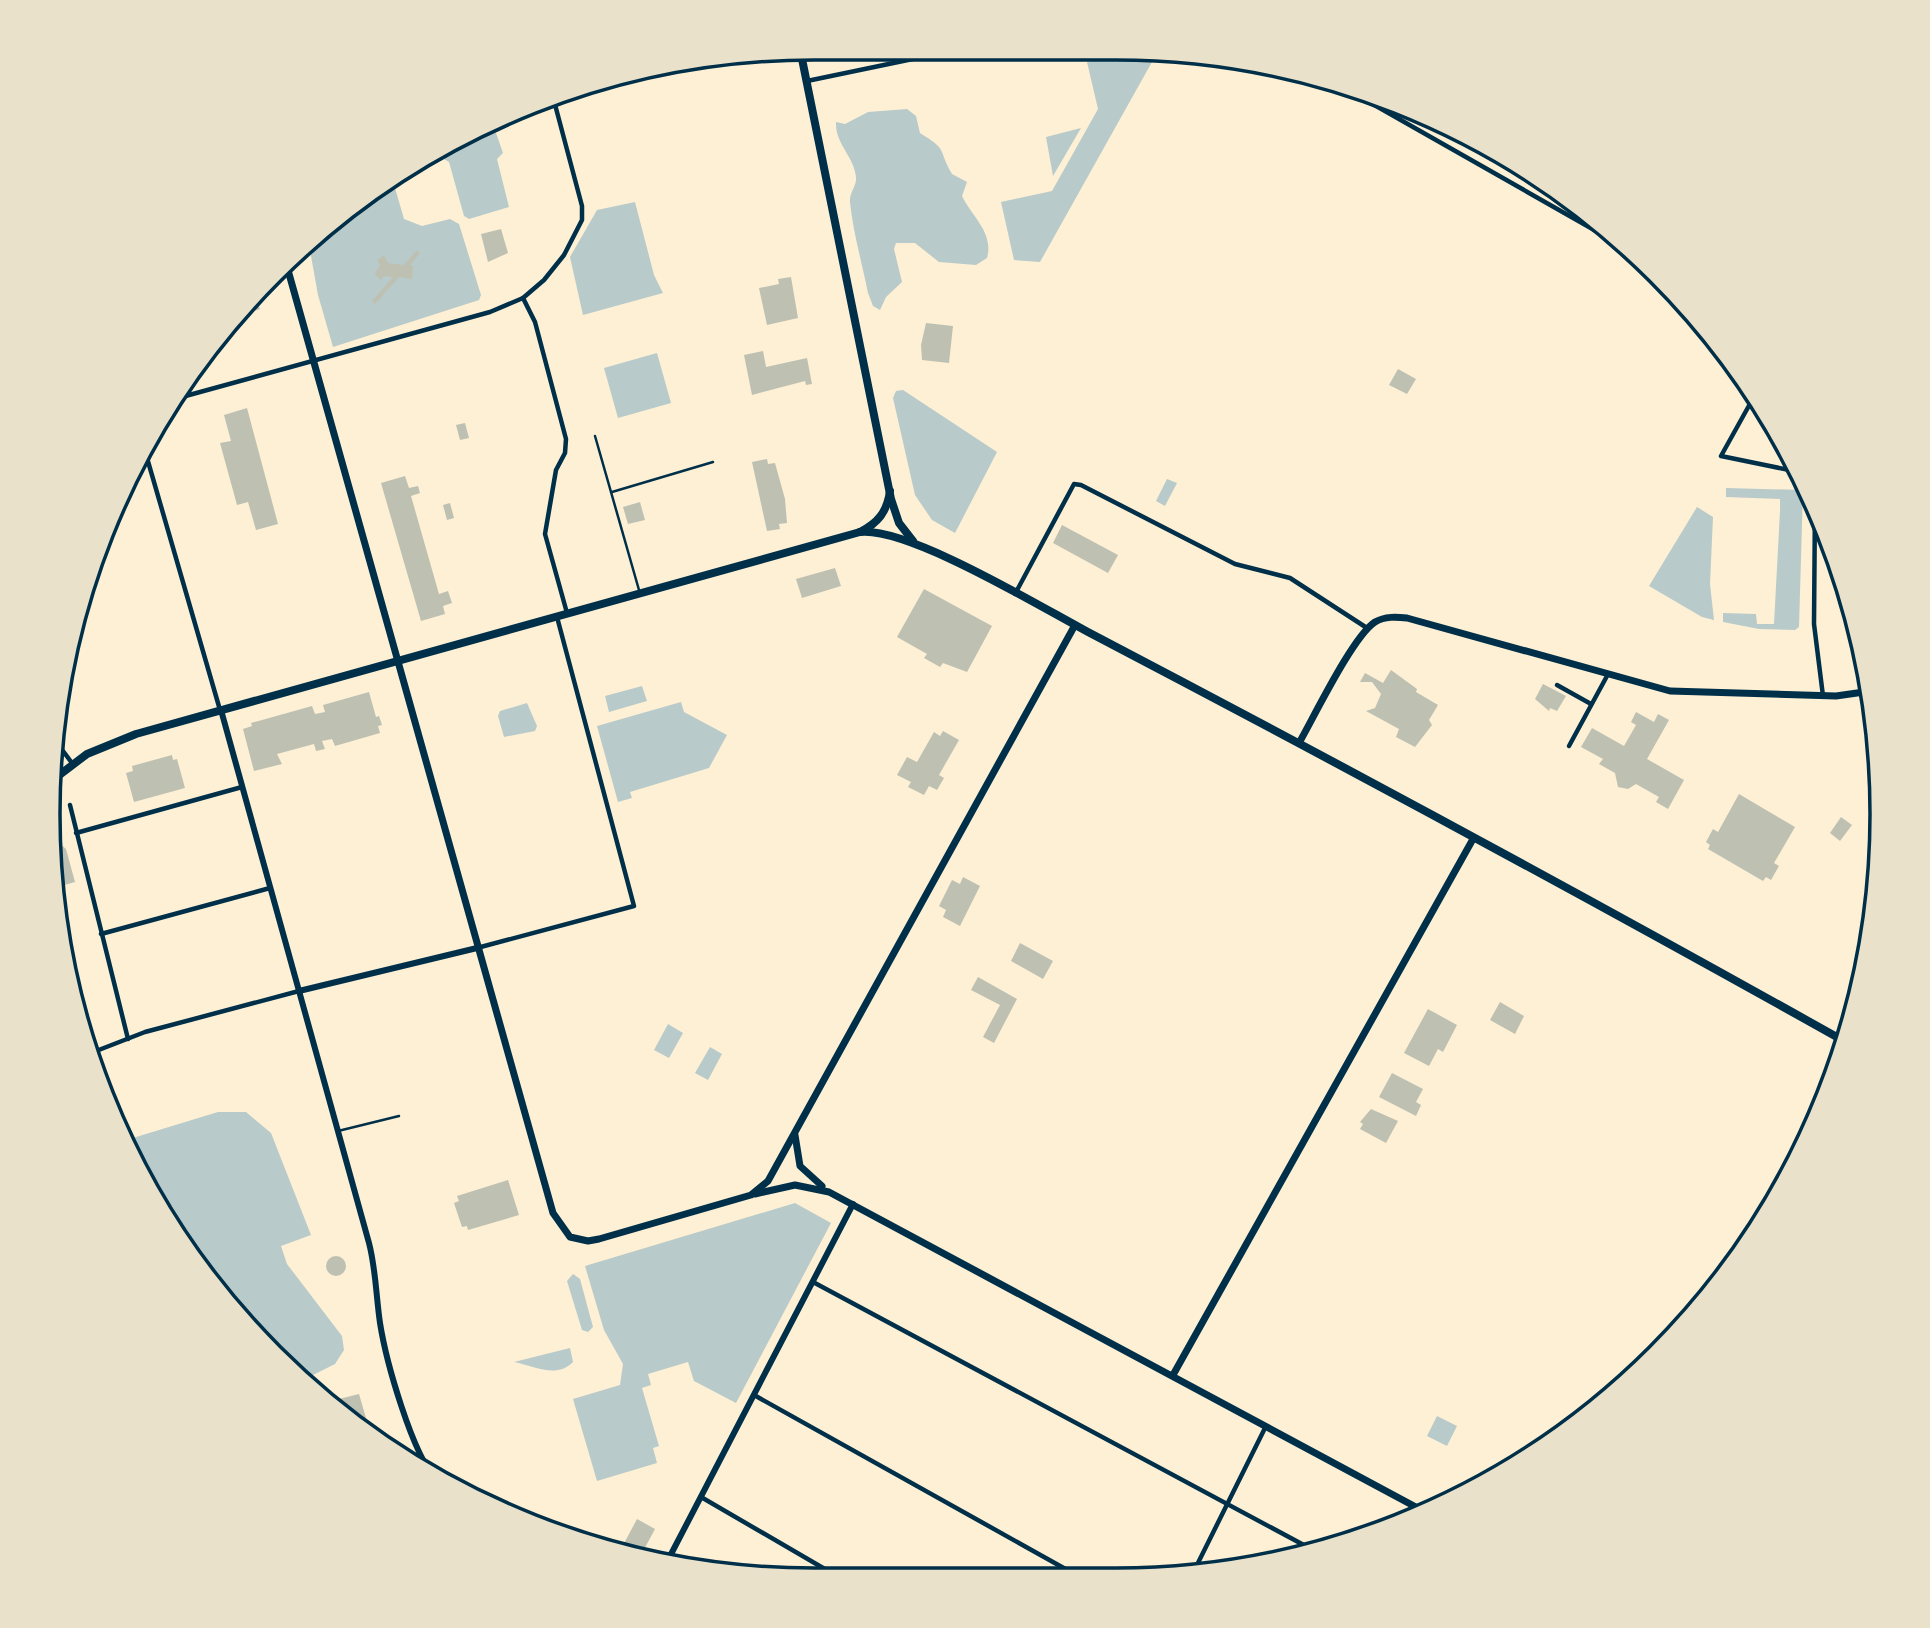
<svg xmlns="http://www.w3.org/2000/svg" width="1930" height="1628" font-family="'Work Sans',sans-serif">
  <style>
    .green { fill: #b9caca }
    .building { fill: #bec0b2 }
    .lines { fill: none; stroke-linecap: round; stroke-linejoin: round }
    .service { stroke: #003049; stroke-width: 2.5 }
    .minor { stroke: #003049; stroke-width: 4.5 }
    .tertiary { stroke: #003049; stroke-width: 6 }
    .secondary { stroke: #003049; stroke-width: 7 }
    .primary { stroke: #003049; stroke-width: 8 }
    .rim { fill: none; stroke: #003049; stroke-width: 3.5 }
  </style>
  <rect width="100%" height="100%" fill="#fdf0d5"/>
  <g class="green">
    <polygon points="814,47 868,48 810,60 808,48"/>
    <polygon points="1129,52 1157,53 1040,262 1014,260 1001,202 1052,191 1098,109 1087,62"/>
    <path d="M907,109L916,116L920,133C949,151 937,148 952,174L967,182L962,196C973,218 994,233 987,258L976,265L939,262L915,243H896L894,249L902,282L886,297L880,310L873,306L868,293C862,263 853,232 850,202C849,193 857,186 856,177C854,156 835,144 836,122L845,124L868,112Z"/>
    <polygon points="1438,120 1455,126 1550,183"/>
    <polygon points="1081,128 1053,176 1046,137"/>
    <polygon points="490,129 496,133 503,153 497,159 509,207 469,219 464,216 449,162 439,156 438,151 460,136 463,138"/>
    <polygon points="393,181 404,219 422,226 450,219 459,224 481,295 479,300 333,347 318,295 308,239"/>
    <polygon points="635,202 654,275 663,293 583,315 570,257 597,210"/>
    <polygon points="657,353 671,403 618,418 604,368"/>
    <polygon points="903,390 997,452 955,533 932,520 915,495 893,398 896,391"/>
    <polygon points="1167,479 1177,483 1165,506 1156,501"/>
    <polygon points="1726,488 1803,490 1799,627 1795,630 1759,629 1723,622 1723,613 1756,614 1757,624 1774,624 1780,511 1780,499 1726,497"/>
    <polygon points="1697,507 1713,517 1710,584 1714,620 1702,617 1649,586"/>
    <polygon points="642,686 647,701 609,712 605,696"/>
    <polygon points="681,702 684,712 727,735 709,768 630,792 632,798 618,802 597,726"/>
    <polygon points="527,703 537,726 535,731 504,737 498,716 500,711"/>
    <polygon points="668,1024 683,1033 669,1058 654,1050"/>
    <polygon points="710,1047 722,1054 708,1080 695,1073"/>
    <polygon points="218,1112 246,1112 271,1133 311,1235 281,1246 287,1264 342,1336 344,1350 335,1364 303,1380 272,1356 176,1240 123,1141"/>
    <polygon points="795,1203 831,1223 736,1403 694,1381 688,1362 648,1374 651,1385 642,1388 659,1446 653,1448 657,1463 597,1481 573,1399 620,1385 623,1364 604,1330 585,1266"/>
    <polygon points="573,1274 580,1279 593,1327 588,1332 582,1330 567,1281"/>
    <path d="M570,1348L573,1362C556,1379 535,1366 514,1362Z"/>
    <polygon points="1437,1416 1457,1426 1447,1446 1427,1436"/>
  </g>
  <g class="building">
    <polygon points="501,229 508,253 488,262 481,234"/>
    <polygon points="417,250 420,253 410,265 413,266 412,279 399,277 375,304 372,301 393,277 384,276 381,280 375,274 380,265 377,260 384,255 388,263 404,265"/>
    <polygon points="791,277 798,318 767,325 759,288 779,284 778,279"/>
    <polygon points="257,302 260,309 248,313 247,308"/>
    <polygon points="926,323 953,326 949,363 922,360 921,345"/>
    <polygon points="763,351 766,367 807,358 812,384 806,385 805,381 752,395 744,355"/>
    <polygon points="1398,369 1416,379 1407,394 1389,385"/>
    <polygon points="247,408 278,524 256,530 248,502 237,505 220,443 231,441 224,415"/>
    <polygon points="465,423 469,438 460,440 456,425"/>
    <polygon points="767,459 768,464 775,463 785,499 787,523 779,524 780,529 767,531 752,462"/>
    <polygon points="405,476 409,488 418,486 420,493 411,496 439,594 448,591 452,603 443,606 445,614 421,621 381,483"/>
    <polygon points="640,502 645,520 628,524 623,507"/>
    <polygon points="450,503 454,518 447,520 443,505"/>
    <polygon points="1062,525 1118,555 1108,573 1053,543"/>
    <polygon points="835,568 841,586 802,598 796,579"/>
    <polygon points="924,589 992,626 967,672 943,663 940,667 924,658 927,654 897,637"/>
    <polygon points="1391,670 1417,689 1416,692 1438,705 1429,720 1432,725 1415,747 1396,737 1399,729 1366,711 1375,708 1381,694 1372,682 1360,682 1365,673 1383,683"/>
    <polygon points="1543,684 1566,696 1557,711 1550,708 1549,711 1535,699"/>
    <polygon points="369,692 376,717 379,716 382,725 378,726 380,733 335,746 332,739 322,741 325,749 316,751 314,744 277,754 282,764 254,771 243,729 252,726 251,723 312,706 315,714 325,712 323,705"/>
    <polygon points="1636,712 1654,722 1658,714 1669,720 1647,759 1684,780 1668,809 1656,802 1659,797 1636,784 1628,789 1618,787 1615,773 1599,764 1603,759 1581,747 1592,728 1624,746 1636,725 1631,722"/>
    <polygon points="943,731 959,740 939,775 944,778 937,790 929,786 924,795 908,787 911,782 897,775 907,757 917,762 934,732 940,736"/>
    <polygon points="172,755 173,760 177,759 185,788 134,802 126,773 133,771 132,766"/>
    <polygon points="1739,794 1795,827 1774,863 1779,866 1771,880 1766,877 1763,881 1708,849 1710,845 1706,842 1713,829 1718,832"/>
    <polygon points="1841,817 1852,825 1840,841 1830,833"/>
    <polygon points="60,844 66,849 75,882 54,888 54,846"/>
    <polygon points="963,877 980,886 960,926 943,917 946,910 939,906 952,880 960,884"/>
    <polygon points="1020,943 1053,961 1043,979 1011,961"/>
    <polygon points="978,977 1017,999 994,1043 983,1037 1000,1005 971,990"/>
    <polygon points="1500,1002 1524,1016 1515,1034 1490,1020"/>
    <polygon points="1428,1009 1457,1025 1443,1052 1438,1049 1429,1066 1404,1053"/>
    <polygon points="1392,1073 1423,1089 1416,1102 1421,1105 1416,1116 1379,1097"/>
    <polygon points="1371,1109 1398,1121 1386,1143 1360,1129 1363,1124 1360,1122"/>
    <polygon points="508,1180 519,1215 468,1230 467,1226 462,1227 454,1203 459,1201 457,1196"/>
    <circle cx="336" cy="1266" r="10"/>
    <polygon points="359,1394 370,1432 343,1411 339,1399"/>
    <polygon points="637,1519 655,1529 641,1555 620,1551"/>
  </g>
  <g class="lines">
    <g class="service">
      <polyline points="595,436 639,590"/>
      <polyline points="612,492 713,462"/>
      <polyline points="338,1131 399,1116"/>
    </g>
    <g class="minor">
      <polyline points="1325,77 1633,252"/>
      <polyline points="807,81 956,50"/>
      <polyline points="523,298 535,322 566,439 565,453 556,470 545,534 567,613"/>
      <polyline points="1756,393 1721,456 1799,472"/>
      <polyline points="171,400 490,312 523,298 544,280 564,255 582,220 582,206 553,97"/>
      <polyline points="145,451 220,710"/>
      <polyline points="1815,502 1814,624 1823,696"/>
      <polyline points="1015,594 1074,484 1081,485 1235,564 1290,578 1367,628"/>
      <polyline points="1557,685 1591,704"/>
      <polyline points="54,728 60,747 72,763"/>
      <polyline points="1569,746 1607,676"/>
      <polyline points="70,805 128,1039"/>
      <polyline points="76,833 242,787"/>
      <polyline points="101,934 270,888"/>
      <polyline points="477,948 634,906 557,617"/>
      <polyline points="91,1053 145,1032 299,991"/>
      <polyline points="813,1282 1315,1551"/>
      <polyline points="754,1395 1087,1581"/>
      <polyline points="701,1497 842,1579"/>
      <polyline points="1193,1573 1266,1426"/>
      <polyline points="1060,1580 1066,1569"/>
    </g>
    <g class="tertiary">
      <path d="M221,710L369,1243C376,1270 376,1296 380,1323C386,1361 412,1454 437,1481"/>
      <polyline points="299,991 477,948"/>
      <polyline points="668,1560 853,1204"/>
    </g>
    <g class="secondary">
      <polyline points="286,263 553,1213 570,1237 588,1241 599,1239 751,1195 768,1181 1075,625"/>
      <path d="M1299,743C1314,717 1353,636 1375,622C1385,616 1397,617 1407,618L1670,691L1836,696L1871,691"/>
      <polyline points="795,1135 800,1166 822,1186"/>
      <polyline points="755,1194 795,1185 829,1192 1427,1513"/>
      <polyline points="1173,1375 1473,839"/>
    </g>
    <g class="primary">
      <polyline points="800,49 891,499 899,523 913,541"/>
      <path d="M860,532C909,527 1039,606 1088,632C1342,765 1594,901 1844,1041"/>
      <path d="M54,779L87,754L136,734L860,532C878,523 887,512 890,491"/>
    </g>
  </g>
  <path d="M0 0H1930V1628H0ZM814 60H1116A754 754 0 0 1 1870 814V814A754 754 0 0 1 1116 1568H814A754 754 0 0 1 60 814V814A754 754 0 0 1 814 60Z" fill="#e9e1ca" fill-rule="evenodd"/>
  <path class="rim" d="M814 60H1116A754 754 0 0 1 1870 814V814A754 754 0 0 1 1116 1568H814A754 754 0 0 1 60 814V814A754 754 0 0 1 814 60Z"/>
</svg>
